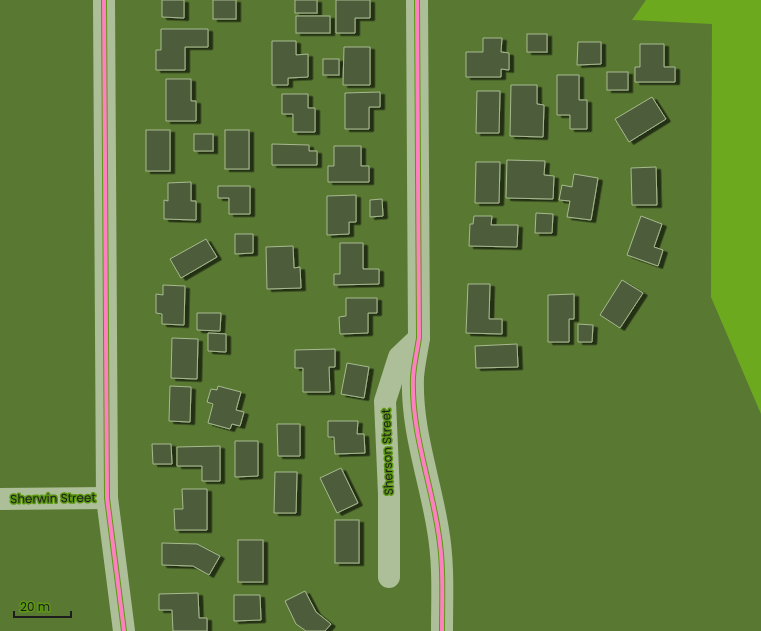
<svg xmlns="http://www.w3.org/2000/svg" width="761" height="631" font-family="Poppins,sans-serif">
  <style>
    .green { fill: #6da91f }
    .building { fill: #4d5d3a; stroke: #a7b990; filter: url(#shadow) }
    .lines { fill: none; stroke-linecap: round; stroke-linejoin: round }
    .minor { stroke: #adbf98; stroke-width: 22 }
    .cycleway-casing { stroke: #5c9714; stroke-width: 6 }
    .cycleway { stroke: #ff80c0; stroke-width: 4 }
    .labels { text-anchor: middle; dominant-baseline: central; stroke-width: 3; stroke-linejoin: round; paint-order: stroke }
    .street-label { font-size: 12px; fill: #1d1d1d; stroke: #5c9714 }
  </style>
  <defs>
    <filter id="shadow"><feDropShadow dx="4.5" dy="2.5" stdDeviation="0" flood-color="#0009"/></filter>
  </defs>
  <rect width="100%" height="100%" fill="#597932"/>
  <polygon class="green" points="646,0 761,0 761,414 711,297 712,24 632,20"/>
  <g class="building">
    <polygon points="162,0 184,0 184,18 162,17"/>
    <rect x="213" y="0" width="23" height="19"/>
    <rect x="295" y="0" width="22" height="13"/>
    <polygon points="336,0 370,0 370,18 355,18 355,33 336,33"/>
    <rect x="296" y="16" width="34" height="17"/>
    <polygon points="161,29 208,29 208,47 185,47 185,70 156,70 156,50 161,50"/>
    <rect x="527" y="34" width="20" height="18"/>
    <polygon points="483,38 502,38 501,52 509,53 509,70 501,69 501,77 466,77 466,52 483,52"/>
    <polygon points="272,41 296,41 296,55 308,54 308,77 288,78 288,85 272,85"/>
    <polygon points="578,42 601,42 601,64 577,65"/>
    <polygon points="640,44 664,44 664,67 675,67 675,82 635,82 635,67 640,67"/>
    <polygon points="344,47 370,47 370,85 343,85"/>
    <rect x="323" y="59" width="16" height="16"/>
    <rect x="607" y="72" width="21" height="18"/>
    <polygon points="557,75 579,75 579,100 587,100 587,129 570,129 570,115 557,115"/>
    <polygon points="166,79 191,79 191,101 196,101 196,121 166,121"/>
    <polygon points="511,85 537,85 537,104 544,105 543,137 510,136"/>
    <polygon points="477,91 500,91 499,133 476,133"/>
    <polygon points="380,92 380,107 369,107 369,129 345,129 345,93"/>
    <polygon points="282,94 308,94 308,108 315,108 315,132 293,132 293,114 282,114"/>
    <polygon points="652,97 666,119 629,142 615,119"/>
    <rect x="146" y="130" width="24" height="41"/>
    <rect x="225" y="130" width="24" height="39"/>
    <rect x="194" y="134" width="19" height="17"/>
    <polygon points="272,144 309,145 309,151 317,151 317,165 272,165"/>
    <polygon points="334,146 361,146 361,166 369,166 369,182 328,182 328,166 334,166"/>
    <polygon points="507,160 545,161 544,175 554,176 553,199 506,198"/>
    <polygon points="476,162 500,162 499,203 475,203"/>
    <polygon points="656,167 657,205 632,205 631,168"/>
    <polygon points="574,174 598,178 591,220 567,217 570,201 559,200 562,185 572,187"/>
    <polygon points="191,182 191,201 196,201 196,220 164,219 164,200 168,201 168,183"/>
    <polygon points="218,186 250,186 250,214 229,214 229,198 218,198"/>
    <polygon points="356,195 356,222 349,222 349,234 327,235 327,196"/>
    <polygon points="382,199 383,216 370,217 370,200"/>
    <polygon points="536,213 553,214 552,233 535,233"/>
    <polygon points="474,216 492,216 491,225 518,225 517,247 469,246 470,224 473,224"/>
    <polygon points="641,216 662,224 654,247 663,250 658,266 627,255"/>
    <polygon points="235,234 253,234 253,253 235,254"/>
    <polygon points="206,239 217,257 181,278 170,259"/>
    <polygon points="340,243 363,243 363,269 379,269 379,284 334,285 334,274 340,274"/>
    <polygon points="293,246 294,268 300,267 301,288 267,289 266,247"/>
    <polygon points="622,280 643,293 620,328 600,315"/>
    <polygon points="468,284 490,284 489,319 502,319 502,334 466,333"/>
    <polygon points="163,285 185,286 184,325 162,324 162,314 156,313 156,294 163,295"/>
    <polygon points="574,294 574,319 569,319 569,342 548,342 548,295"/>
    <polygon points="346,298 377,298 377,313 368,313 368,333 340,334 339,317 346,316"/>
    <polygon points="197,313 221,313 220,331 197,330"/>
    <polygon points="578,324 593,325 592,342 578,342"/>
    <polygon points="208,333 226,334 226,352 208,351"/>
    <polygon points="172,338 198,339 197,379 171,378"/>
    <polygon points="517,344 518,367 476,368 475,346"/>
    <polygon points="335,349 335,367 329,367 330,392 303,392 303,368 295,368 295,350"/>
    <polygon points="347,363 369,367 364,398 341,394"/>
    <polygon points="170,386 191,387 190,422 169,421"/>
    <polygon points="218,386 241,392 236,410 244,412 240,426 232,424 230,429 208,423 213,404 207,402 211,389 217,390"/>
    <polygon points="328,421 358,421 357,434 364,434 365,453 335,454 334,437 328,437"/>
    <polygon points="277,424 300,424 300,456 278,456"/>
    <polygon points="235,441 258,441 258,476 235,477"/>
    <polygon points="152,444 171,444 172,464 153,464"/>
    <polygon points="220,446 220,481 202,481 202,466 177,466 177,447"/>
    <polygon points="341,468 358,503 337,513 320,478"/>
    <polygon points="275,472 297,472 296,513 274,513"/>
    <polygon points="182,489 207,489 207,530 175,530 174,509 183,509"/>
    <rect x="335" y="520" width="24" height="43"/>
    <rect x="238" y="540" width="25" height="42"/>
    <polygon points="162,543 197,544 220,556 209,575 193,566 162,565"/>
    <polygon points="305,591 316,612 331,624 325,631 306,631 296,624 285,601"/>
    <polygon points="198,593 199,618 207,618 207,631 173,631 172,610 159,610 159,594"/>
    <polygon points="234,595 260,595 261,620 234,621"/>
  </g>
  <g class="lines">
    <g class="minor">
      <polyline points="104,0 107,498 124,631"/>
      <path d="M417,0L419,338C417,351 414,364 413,377C411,430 430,479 438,530C444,564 442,598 442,631"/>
      <polyline points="0,499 107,498"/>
      <polyline points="389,577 389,494 385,401 399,357 419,338"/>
    </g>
    <defs>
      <g id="cycleway">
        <polyline points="104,0 107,498 124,631"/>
        <path d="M417,0L419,338C417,351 414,364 413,377C411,430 430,479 438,530C444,564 442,598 442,631"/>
      </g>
    </defs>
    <use href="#cycleway" class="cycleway-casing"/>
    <use href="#cycleway" class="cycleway"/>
  </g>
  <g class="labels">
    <g class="street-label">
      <text transform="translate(387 452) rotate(-92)">Sherson Street</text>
      <text transform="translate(53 498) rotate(-1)">Sherwin Street</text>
    </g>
  </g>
  <path d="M14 611v6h57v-6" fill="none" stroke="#1d1d1d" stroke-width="2"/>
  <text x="20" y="611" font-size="12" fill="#1d1d1d" stroke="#5c9714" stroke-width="3" paint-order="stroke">20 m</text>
</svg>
